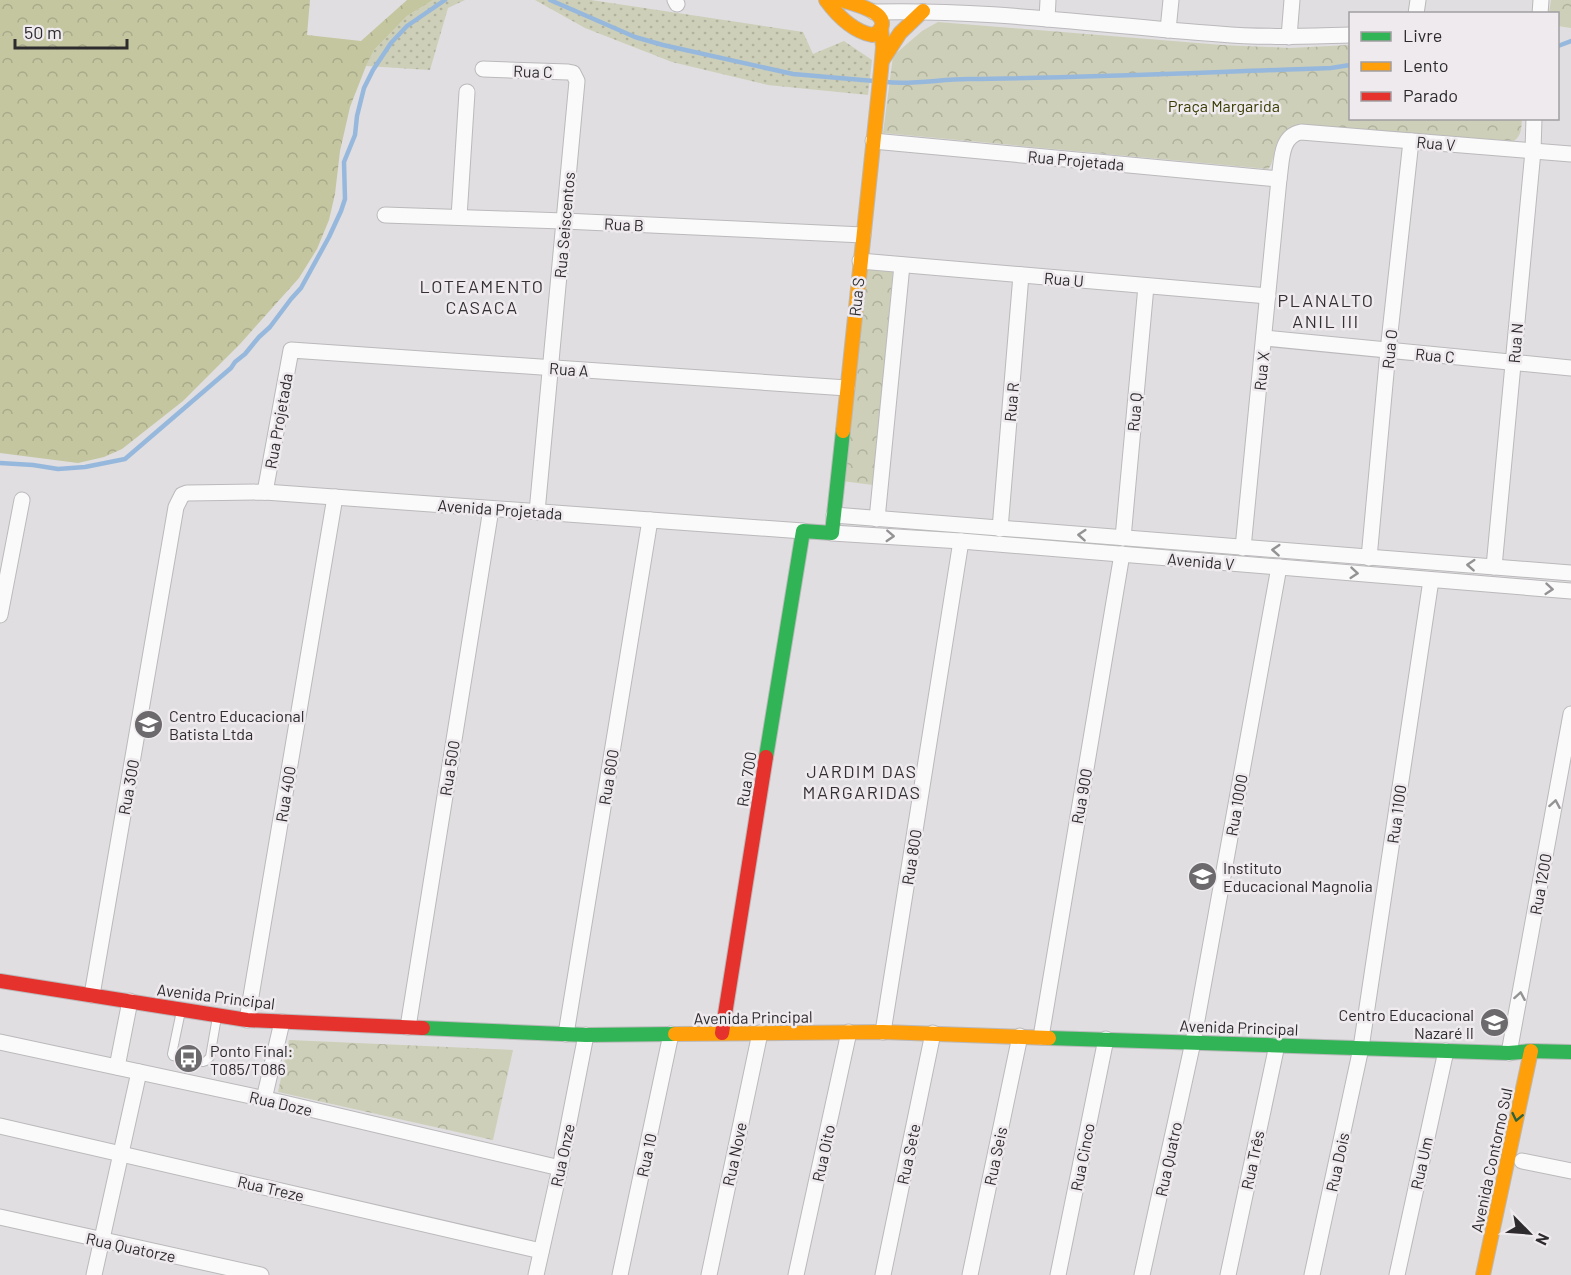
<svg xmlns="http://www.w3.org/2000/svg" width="1571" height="1275" font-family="Barlow,sans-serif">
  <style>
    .grass { fill: url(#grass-dots) }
    .forest { fill: url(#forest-crowns) }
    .park { fill: url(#park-crowns) }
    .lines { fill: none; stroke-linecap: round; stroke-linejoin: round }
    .stream { stroke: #97b8dd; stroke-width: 4.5 }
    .lane-casing { stroke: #bbb9bb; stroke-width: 10 }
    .street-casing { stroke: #bbb9bb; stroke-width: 17 }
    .fast-casing { stroke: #bbb9bb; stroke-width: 16 }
    .slow-casing { stroke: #bbb9bb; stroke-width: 16 }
    .jam-casing { stroke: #bbb9bb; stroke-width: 16 }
    .lane { stroke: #fafafa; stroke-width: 8 }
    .street { stroke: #fafafa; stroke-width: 15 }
    .fast { stroke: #30b455; stroke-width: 14 }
    .slow { stroke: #ff9f0a; stroke-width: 14 }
    .jam { stroke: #e5322d; stroke-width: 14 }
    .oneway { stroke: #949294 }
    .oneway2 { stroke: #2e623d }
    .labels { text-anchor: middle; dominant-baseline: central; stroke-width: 5; stroke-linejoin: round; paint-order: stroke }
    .street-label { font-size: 16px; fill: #2d2b2d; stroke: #eeeaee }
    .park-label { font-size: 16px; fill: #393b02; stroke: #eeeaee }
    .poi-label { font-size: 16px; fill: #2d2b2d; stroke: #eeeaee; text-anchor: start }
    .neighbourhood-label { font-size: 18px; letter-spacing: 1.5px; fill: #333033; stroke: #eeeaee }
  </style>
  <defs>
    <pattern id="grass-dots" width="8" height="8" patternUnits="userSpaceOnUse" patternTransform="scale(1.5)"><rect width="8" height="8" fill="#cecfb8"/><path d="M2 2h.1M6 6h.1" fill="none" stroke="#b1b29e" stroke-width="1.8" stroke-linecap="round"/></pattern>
    <pattern id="forest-crowns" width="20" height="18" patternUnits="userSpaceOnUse" patternTransform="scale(1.5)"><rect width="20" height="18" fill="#c4c6a0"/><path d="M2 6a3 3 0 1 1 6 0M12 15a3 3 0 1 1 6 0" fill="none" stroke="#a9aa8a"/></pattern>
    <pattern id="park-crowns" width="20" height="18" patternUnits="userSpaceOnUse" patternTransform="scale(1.5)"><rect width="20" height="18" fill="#cecfb8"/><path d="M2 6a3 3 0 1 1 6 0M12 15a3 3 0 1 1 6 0" fill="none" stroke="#b1b29e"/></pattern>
  </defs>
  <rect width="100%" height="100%" fill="#e0dee0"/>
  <g class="grass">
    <polygon points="433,0 465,0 448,8 430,70 366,66 374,50 407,16"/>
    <polygon points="535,0 591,0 803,32 813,54 844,41 872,60 868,95 768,85 672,62 585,28"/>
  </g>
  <polygon class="forest" points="0,0 310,0 307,35 361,41 407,0 433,0 407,16 374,50 366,66 350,107 340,151 335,194 329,220 317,249 299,278 240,344 183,401 122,449 104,457 78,463 0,453"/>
  <g class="park">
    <polygon points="1551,0 1571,0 1571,28 1558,26 1558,14 1549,13"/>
    <path d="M938,22L1222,45L1290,48L1350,45V118L1522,119C1521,128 1522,135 1514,141L1299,125C1282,132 1277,137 1274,155C1272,161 1272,165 1268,169L883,133L893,56L922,31Z"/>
    <polygon points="864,269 893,272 873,485 842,481"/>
    <polygon points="289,1040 513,1050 493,1140 278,1092"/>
  </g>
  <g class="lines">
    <g class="stream">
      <polyline points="550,0 635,37 663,45 793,74 874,81"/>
      <polyline points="1558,46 1571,41"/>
      <path d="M886,82C913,85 941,79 968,79C1089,78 1210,72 1331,68L1350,65"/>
      <polyline points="0,463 33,465 58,469 85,467 125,459 231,368 235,362 245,354 259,337 270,327 291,299 301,288 329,237 341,211 345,199 344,162 355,135 357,116 364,88 373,70 391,43 407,26 445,0"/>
    </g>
    <defs>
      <polyline id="lane" points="181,1011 172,1054 173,1056 203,1062 206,1061 210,1057 217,1017"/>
      <g id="street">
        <polyline points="675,0 677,4"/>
        <path d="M874,12C990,9 1104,26 1219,34C1263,38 1307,36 1350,35"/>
        <polyline points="1416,14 1418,0"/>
        <polyline points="1540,14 1541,0"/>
        <polyline points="1047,19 1048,0"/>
        <polyline points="1168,30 1171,0"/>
        <polyline points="1289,37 1292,0"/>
        <polyline points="483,69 568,72 573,73 577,81 537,512"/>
        <polyline points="873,141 1279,179"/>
        <polyline points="385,215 564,221 863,235"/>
        <polyline points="459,217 467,92"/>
        <polyline points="860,261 1268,296"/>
        <polyline points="1264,338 1571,368"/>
        <polyline points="265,492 291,350 847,388"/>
        <polyline points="834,515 1571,573"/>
        <polyline points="877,519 902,265"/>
        <polyline points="1000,529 1021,275"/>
        <polyline points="832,533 961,541 1571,591"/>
        <polyline points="1123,538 1146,286"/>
        <path d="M1243,548L1279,179C1282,161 1280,136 1301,132L1571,154"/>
        <polyline points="1369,558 1388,351 1411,141"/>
        <polyline points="1494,567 1533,151 1534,118"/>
        <polyline points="0,615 22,500"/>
        <polyline points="92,995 176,507 182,495 187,493 265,492 803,531"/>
        <polyline points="247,1020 335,497"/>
        <polyline points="408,1027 491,509"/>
        <polyline points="883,1032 961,541"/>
        <polyline points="566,1034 650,520"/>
        <polyline points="1041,1037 1122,554"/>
        <polyline points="0,1042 284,1103 560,1168"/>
        <polyline points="1509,1053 1571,714"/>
        <polyline points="117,1067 130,1001"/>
        <polyline points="264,1099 282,1022"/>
        <polyline points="0,1126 541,1251"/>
        <polyline points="1522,1161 1571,1171"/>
        <polyline points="0,1217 261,1275"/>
        <polyline points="94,1275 139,1072"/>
        <polyline points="536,1275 560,1168 586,1035"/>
        <polyline points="620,1275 671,1034"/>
        <polyline points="709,1275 760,1033"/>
        <polyline points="796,1275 849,1032"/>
        <polyline points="883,1275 933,1033"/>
        <polyline points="970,1275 1020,1036"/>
        <polyline points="1058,1275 1106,1039"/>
        <polyline points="1142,1275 1193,1042 1279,567"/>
        <polyline points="1228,1275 1277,1045"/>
        <polyline points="1312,1275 1361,1048 1431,580"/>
        <polyline points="1397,1275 1446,1051"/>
      </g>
      <g id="fast">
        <polyline points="766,757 803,531 832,533 843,431"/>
        <polyline points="423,1028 586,1035 675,1034"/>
        <polyline points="1049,1038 1509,1053 1531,1051 1571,1052"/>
      </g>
      <g id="slow">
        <path d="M826,0C837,15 853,31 872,35C877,33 881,31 882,25C884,10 852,4 842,0"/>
        <polyline points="882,61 900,33 923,11"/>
        <polyline points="843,431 881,70 883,47 881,28"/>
        <polyline points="675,1034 883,1032 1049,1038"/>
        <polyline points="1483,1275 1531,1051"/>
      </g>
      <g id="jam">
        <polyline points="0,981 247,1020 423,1028"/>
        <polyline points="722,1033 766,757"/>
      </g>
    </defs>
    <use href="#lane" class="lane-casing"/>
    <use href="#street" class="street-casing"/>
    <use href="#fast" class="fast-casing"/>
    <use href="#slow" class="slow-casing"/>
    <use href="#jam" class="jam-casing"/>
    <use href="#lane" class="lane"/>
    <use href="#street" class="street"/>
    <use href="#fast" class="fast"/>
    <use href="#slow" class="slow"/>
    <use href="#jam" class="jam"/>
  </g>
  <defs><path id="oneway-chevron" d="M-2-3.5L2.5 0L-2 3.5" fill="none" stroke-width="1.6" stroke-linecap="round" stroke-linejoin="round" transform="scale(1.5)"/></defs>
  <g class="oneway">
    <use href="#oneway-chevron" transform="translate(1082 535) rotate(-176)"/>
    <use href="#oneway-chevron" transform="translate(890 536) rotate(3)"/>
    <use href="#oneway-chevron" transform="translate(1276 550) rotate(-176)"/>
    <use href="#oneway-chevron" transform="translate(1471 565) rotate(-176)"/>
    <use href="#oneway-chevron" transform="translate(1354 573) rotate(5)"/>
    <use href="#oneway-chevron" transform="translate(1549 589) rotate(5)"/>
    <use href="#oneway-chevron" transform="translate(1555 804) rotate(-80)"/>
    <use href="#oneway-chevron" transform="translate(1520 996) rotate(-80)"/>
  </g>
  <use class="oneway2" href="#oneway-chevron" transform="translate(1517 1117) rotate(102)"/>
  <defs>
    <symbol id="school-disc" viewBox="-11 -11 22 22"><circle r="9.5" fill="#6c6a6c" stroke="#eeeaee"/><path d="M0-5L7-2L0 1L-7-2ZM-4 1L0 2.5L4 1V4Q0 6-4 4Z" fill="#fff"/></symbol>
    <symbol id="bus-disc" viewBox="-11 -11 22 22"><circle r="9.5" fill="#6c6a6c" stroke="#eeeaee"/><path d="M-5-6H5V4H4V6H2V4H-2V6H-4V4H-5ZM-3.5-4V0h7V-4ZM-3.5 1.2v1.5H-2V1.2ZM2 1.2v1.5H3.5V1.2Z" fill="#fff"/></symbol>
  </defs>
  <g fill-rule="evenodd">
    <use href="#school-disc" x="132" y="708" width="33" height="33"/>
    <use href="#school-disc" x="1186" y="860" width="33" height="33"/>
    <use href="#school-disc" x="1478" y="1006" width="33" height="33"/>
    <use href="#bus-disc" x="172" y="1042" width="33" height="33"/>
  </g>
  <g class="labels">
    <g class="street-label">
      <text transform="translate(533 71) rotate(2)">Rua C</text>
      <text transform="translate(1436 143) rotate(5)">Rua V</text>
      <text transform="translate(1076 160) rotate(5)">Rua Projetada</text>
      <text transform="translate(624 224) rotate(3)">Rua B</text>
      <text transform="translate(564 225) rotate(-85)">Rua Seiscentos</text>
      <text transform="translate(1064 279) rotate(5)">Rua U</text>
      <text transform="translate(856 297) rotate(-84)">Rua S</text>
      <text transform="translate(1515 343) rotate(-85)">Rua N</text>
      <text transform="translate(1389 349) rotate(-84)">Rua O</text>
      <text transform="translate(1435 355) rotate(5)">Rua C</text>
      <text transform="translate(569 369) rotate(4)">Rua A</text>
      <text transform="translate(1261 371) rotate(-84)">Rua X</text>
      <text transform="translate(1011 402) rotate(-85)">Rua R</text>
      <text transform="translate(1134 412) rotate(-85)">Rua Q</text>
      <text transform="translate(278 421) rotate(-80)">Rua Projetada</text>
      <text transform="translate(500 509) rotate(4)">Avenida Projetada</text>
      <text transform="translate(1201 561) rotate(5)">Avenida V</text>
      <text transform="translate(449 768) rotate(-81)">Rua 500</text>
      <text transform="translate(608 777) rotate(-81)">Rua 600</text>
      <text transform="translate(746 779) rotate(-81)">Rua 700</text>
      <text transform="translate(128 787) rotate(-80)">Rua 300</text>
      <text transform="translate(285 794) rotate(-81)">Rua 400</text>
      <text transform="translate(1081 796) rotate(-80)">Rua 900</text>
      <text transform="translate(1236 805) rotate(-80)">Rua 1000</text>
      <text transform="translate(1396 814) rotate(-82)">Rua 1100</text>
      <text transform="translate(911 857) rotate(-81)">Rua 800</text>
      <text transform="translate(1540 884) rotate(-80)">Rua 1200</text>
      <text transform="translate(216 996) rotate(7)">Avenida Principal</text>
      <text transform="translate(753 1017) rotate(-1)">Avenida Principal</text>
      <text transform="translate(1239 1027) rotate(2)">Avenida Principal</text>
      <text transform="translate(281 1103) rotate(13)">Rua Doze</text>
      <text transform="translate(823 1153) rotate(-78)">Rua Oito</text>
      <text transform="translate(734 1154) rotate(-78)">Rua Nove</text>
      <text transform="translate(908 1154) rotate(-78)">Rua Sete</text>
      <text transform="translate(562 1155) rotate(-78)">Rua Onze</text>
      <text transform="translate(646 1155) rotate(-78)">Rua 10</text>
      <text transform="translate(995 1156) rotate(-78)">Rua Seis</text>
      <text transform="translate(1082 1157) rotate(-79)">Rua Cinco</text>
      <text transform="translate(1168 1159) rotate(-78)">Rua Quatro</text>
      <text transform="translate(1252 1160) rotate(-78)">Rua Três</text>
      <text transform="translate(1491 1160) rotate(-78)">Avenida Contorno Sul</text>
      <text transform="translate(1337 1162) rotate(-78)">Rua Dois</text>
      <text transform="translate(1421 1163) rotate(-78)">Rua Um</text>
      <text transform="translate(271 1188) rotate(13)">Rua Treze</text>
      <text transform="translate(131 1247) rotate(12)">Rua Quatorze</text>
    </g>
    <g class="park-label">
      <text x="1224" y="105">Praça Margarida</text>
    </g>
    <g class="poi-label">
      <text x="169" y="715">Centro Educacional<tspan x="169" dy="18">Batista Ltda</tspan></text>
      <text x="1223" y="867">Instituto<tspan x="1223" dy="18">Educacional Magnolia</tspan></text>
      <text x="1474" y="1014" text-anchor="end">Centro Educacional<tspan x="1474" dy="18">Nazaré II</tspan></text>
      <text x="210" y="1050">Ponto Final:<tspan x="210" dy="18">T085/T086</tspan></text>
    </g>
    <g class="neighbourhood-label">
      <text x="482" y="286">LOTEAMENTO<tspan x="482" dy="21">CASACA</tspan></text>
      <text x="1326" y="300">PLANALTO<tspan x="1326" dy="21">ANIL III</tspan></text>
      <text x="862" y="771">JARDIM DAS<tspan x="862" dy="21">MARGARIDAS</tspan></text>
    </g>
  </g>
  <rect x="1349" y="12" width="210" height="108" fill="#eeeaee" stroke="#a19ea1" stroke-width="1.5"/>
  <rect x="1361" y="32" width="30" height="9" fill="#30b455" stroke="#a19ea1" stroke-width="1.5"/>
  <text x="1403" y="42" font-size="18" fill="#2d2b2d">Livre</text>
  <rect x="1361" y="62" width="30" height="9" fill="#ff9f0a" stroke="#a19ea1" stroke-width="1.5"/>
  <text x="1403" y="72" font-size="18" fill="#2d2b2d">Lento</text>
  <rect x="1361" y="92" width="30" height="9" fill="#e5322d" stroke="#a19ea1" stroke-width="1.5"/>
  <text x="1403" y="102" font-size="18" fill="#2d2b2d">Parado</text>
  <g transform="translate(1529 1233) rotate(115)" stroke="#eeeaee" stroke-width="4.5" paint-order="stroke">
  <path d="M0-4.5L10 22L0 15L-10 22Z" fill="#2d2b2d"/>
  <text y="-9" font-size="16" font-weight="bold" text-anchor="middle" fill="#2d2b2d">N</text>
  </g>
  <path d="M15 39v9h112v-9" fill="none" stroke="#2d2b2d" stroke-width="3"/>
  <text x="24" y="39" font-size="18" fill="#2d2b2d" stroke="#eeeaee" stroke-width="4.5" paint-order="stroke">50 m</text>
</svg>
